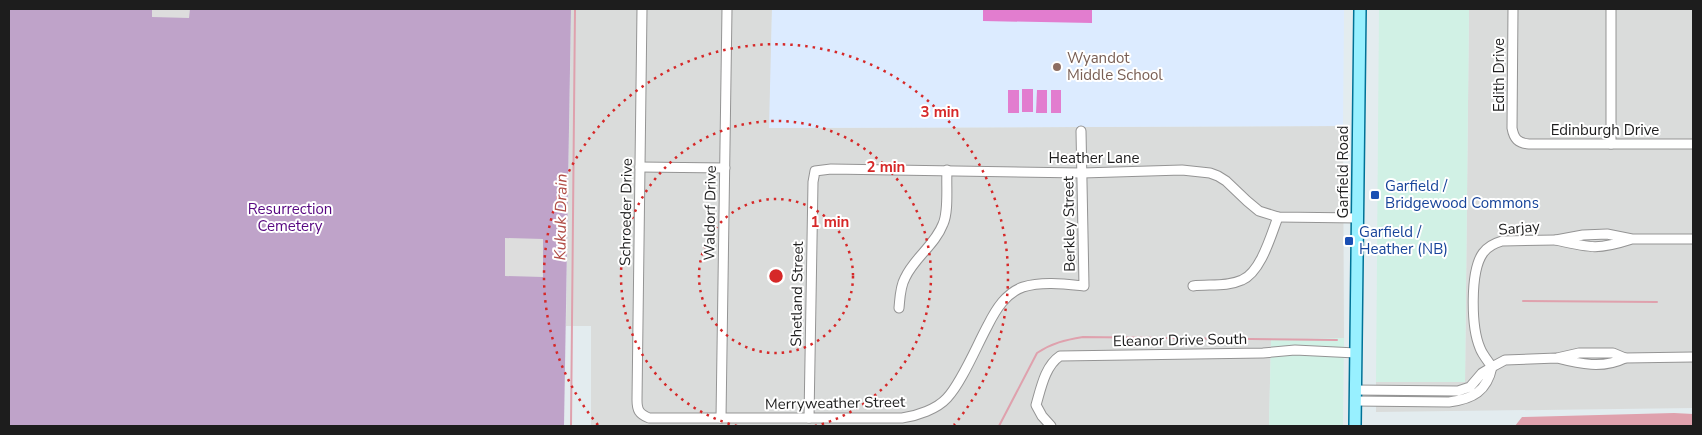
<svg xmlns="http://www.w3.org/2000/svg" width="1702" height="435" font-family="'Nunito Sans',sans-serif">
  <style>
    .residential { fill: #dadcdb }
    .commercial { fill: #d1f1e5 }
    .education { fill: #dcebff }
    .cemetery { fill: #bfa3c9 }
    .pitch { fill: #e27dcf }
    .parking { fill: #ddd }
    .water { fill: #dfa1ad }
    .lines { fill: none; stroke-linecap: round; stroke-linejoin: round }
    .stream { stroke: #dfa1ad; stroke-width: 2 }
    .minor-casing { stroke: #949494; stroke-width: 11 }
    .major-casing { stroke: #007297; stroke-width: 14 }
    .minor { stroke: #fff; stroke-width: 9 }
    .major { stroke: #98f0ff; stroke-width: 11 }
    .ring { fill: none; stroke: #d62828; stroke-width: 2.5; stroke-dasharray: 2.5 5 }
    .education-dot { fill: #8d6e63; stroke: #fff; stroke-width: 2 }
    .transit-dot { fill: #1a4fb4; stroke: #fff; stroke-width: 2 }
    .labels { text-anchor: middle; dominant-baseline: central; stroke-width: 4; stroke-linejoin: round; paint-order: stroke }
    .education-label { font-size: 15px; fill: #785e54; stroke: #fff; text-anchor: start }
    .street-label { font-size: 15px; fill: #1d1d1d; stroke: #fff }
    .transit-label { font-size: 15px; fill: #164399; stroke: #fff; text-anchor: start }
    .park-label { font-size: 15px; fill: #570681; stroke: #fff }
    .water-label { font-size: 16px; font-style: italic; fill: #b14d46; stroke: #fff }
    .centre { fill: #d62828; stroke: #fff; stroke-width: 2.5 }
    .ring-label { font-size: 15px; text-anchor: middle; font-weight: bold; fill: #d62828; stroke: #fff; stroke-width: 4; stroke-linejoin: round; paint-order: stroke }
  </style>
  <rect width="100%" height="100%" fill="#e3ecef"/>
  <g class="residential">
    <polygon points="571,9 772,9 770,128 1343,126 1344,338 1271,340 1269,426 591,426 591,326 566,326"/>
    <polygon points="1469,9 1693,9 1693,408 1376,412 1376,382 1465,382"/>
  </g>
  <g class="commercial">
    <polygon points="1379,9 1469,9 1465,382 1376,382"/>
    <polygon points="1344,338 1343,426 1269,426 1271,340"/>
  </g>
  <polygon class="education" points="772,9 1344,9 1343,126 769,128"/>
  <polygon class="cemetery" points="9,9 571,9 564,426 9,426"/>
  <g class="pitch">
    <polygon points="983,9 1092,9 1092,23 983,21"/>
    <rect x="1022" y="89" width="11" height="23"/>
    <rect x="1008" y="90" width="11" height="23"/>
    <polygon points="1037,90 1047,90 1047,113 1036,113"/>
    <rect x="1051" y="90" width="10" height="23"/>
  </g>
  <g class="parking">
    <polygon points="152,9 190,9 189,18 152,17"/>
    <polygon points="505,238 543,239 543,277 505,276"/>
  </g>
  <polygon class="water" points="1674,413 1693,414 1693,426 1515,426 1522,417"/>
  <g class="lines">
    <g class="stream">
      <polyline points="1523,301 1657,302"/>
      <polyline points="571,426 575,9"/>
      <path d="M999,426L1037,353C1052,343 1065,340 1083,337L1337,340"/>
    </g>
    <defs>
      <g id="minor">
        <path d="M642,9L637,400C637,410 639,414 649,418H902C917,416 937,409 947,398C962,382 977,345 988,325C996,309 1006,293 1023,287C1042,281 1065,284 1084,286L1081,131"/>
        <path d="M1513,9L1512,128C1514,139 1518,143 1529,144H1693"/>
        <polyline points="1611,9 1611,144"/>
        <polyline points="640,167 725,168"/>
        <path d="M1632,239C1598,250 1591,248 1556,240L1583,235L1607,234L1632,239H1693"/>
        <path d="M1556,240L1502,241C1495,243 1488,246 1483,253C1470,271 1471,327 1480,348C1482,354 1488,361 1492,367L1505,360L1557,358L1579,353H1613L1625,358C1603,369 1580,364 1557,358"/>
        <path d="M1193,286C1209,284 1227,287 1242,280C1261,272 1271,235 1278,217"/>
        <path d="M899,308C900,298 900,287 905,278C914,258 935,245 943,224C949,211 946,186 947,170"/>
        <polyline points="1625,358 1693,357"/>
        <path d="M1355,401L1449,402C1473,399 1487,391 1492,367L1482,373L1470,387L1458,391L1355,390"/>
        <polyline points="721,418 727,9"/>
        <polyline points="809,418 813,182 815,171 831,169 1082,173 1182,170 1210,173 1218,176 1226,181 1247,201 1259,211 1278,217 1358,218"/>
        <path d="M1051,426L1042,416L1036,405C1041,388 1045,366 1060,356L1263,353L1295,350L1356,353"/>
      </g>
      <polyline id="major" points="1355,426 1360,9"/>
    </defs>
    <use href="#minor" class="minor-casing"/>
    <use href="#major" class="major-casing"/>
    <use href="#minor" class="minor"/>
    <use href="#major" class="major"/>
  </g>
  <g class="ring">
    <circle cx="776" cy="276" r="77"/>
    <path d="M737 426A155 155 0 1 1 815 426"/>
    <path d="M598 425A232 232 0 1 1 954 425"/>
  </g>
  <circle class="education-dot" cx="1057" cy="67" r="5"/>
  <g class="transit-dot">
    <rect x="1370" y="190" width="10" height="10" rx="2.5"/>
    <rect x="1344" y="236" width="10" height="10" rx="2.5"/>
  </g>
  <g class="labels">
    <g class="education-label">
      <text x="1067" y="58">Wyandot<tspan x="1067" dy="17">Middle School</tspan></text>
    </g>
    <g class="street-label">
      <text transform="translate(1499 75) rotate(-90)">Edith Drive</text>
      <text x="1605" y="130">Edinburgh Drive</text>
      <text x="1094" y="158">Heather Lane</text>
      <text transform="translate(1343 172) rotate(-90)">Garfield Road</text>
      <text transform="translate(626 212) rotate(-89)">Schroeder Drive</text>
      <text transform="translate(710 213) rotate(-89)">Waldorf Drive</text>
      <text transform="translate(1069 224) rotate(-91)">Berkley Street</text>
      <text transform="translate(1519 228) rotate(-5)">Sarjay</text>
      <text transform="translate(797 294) rotate(-89)">Shetland Street</text>
      <text transform="translate(1180 340) rotate(-1)">Eleanor Drive South</text>
      <text transform="translate(835 403) rotate(-1)">Merryweather Street</text>
    </g>
    <g class="transit-label">
      <text x="1385" y="186">Garfield /<tspan x="1385" dy="17">Bridgewood Commons</tspan></text>
      <text x="1359" y="232">Garfield /<tspan x="1359" dy="17">Heather (NB)</tspan></text>
    </g>
    <g class="park-label">
      <text x="290" y="209">Resurrection<tspan x="290" dy="17">Cemetery</tspan></text>
    </g>
    <g class="water-label">
      <text transform="translate(561 217) rotate(-89)">Kukuk Drain</text>
    </g>
  </g>
  <circle cx="776" cy="276" r="8" class="centre"/>
  <g class="ring-label">
    <text x="940" y="117">3 min</text>
    <text x="886" y="172">2 min</text>
    <text x="830" y="227">1 min</text>
  </g>
  <rect width="1702" height="435" fill="none" stroke="#1d1d1d" stroke-width="20"/>
</svg>
